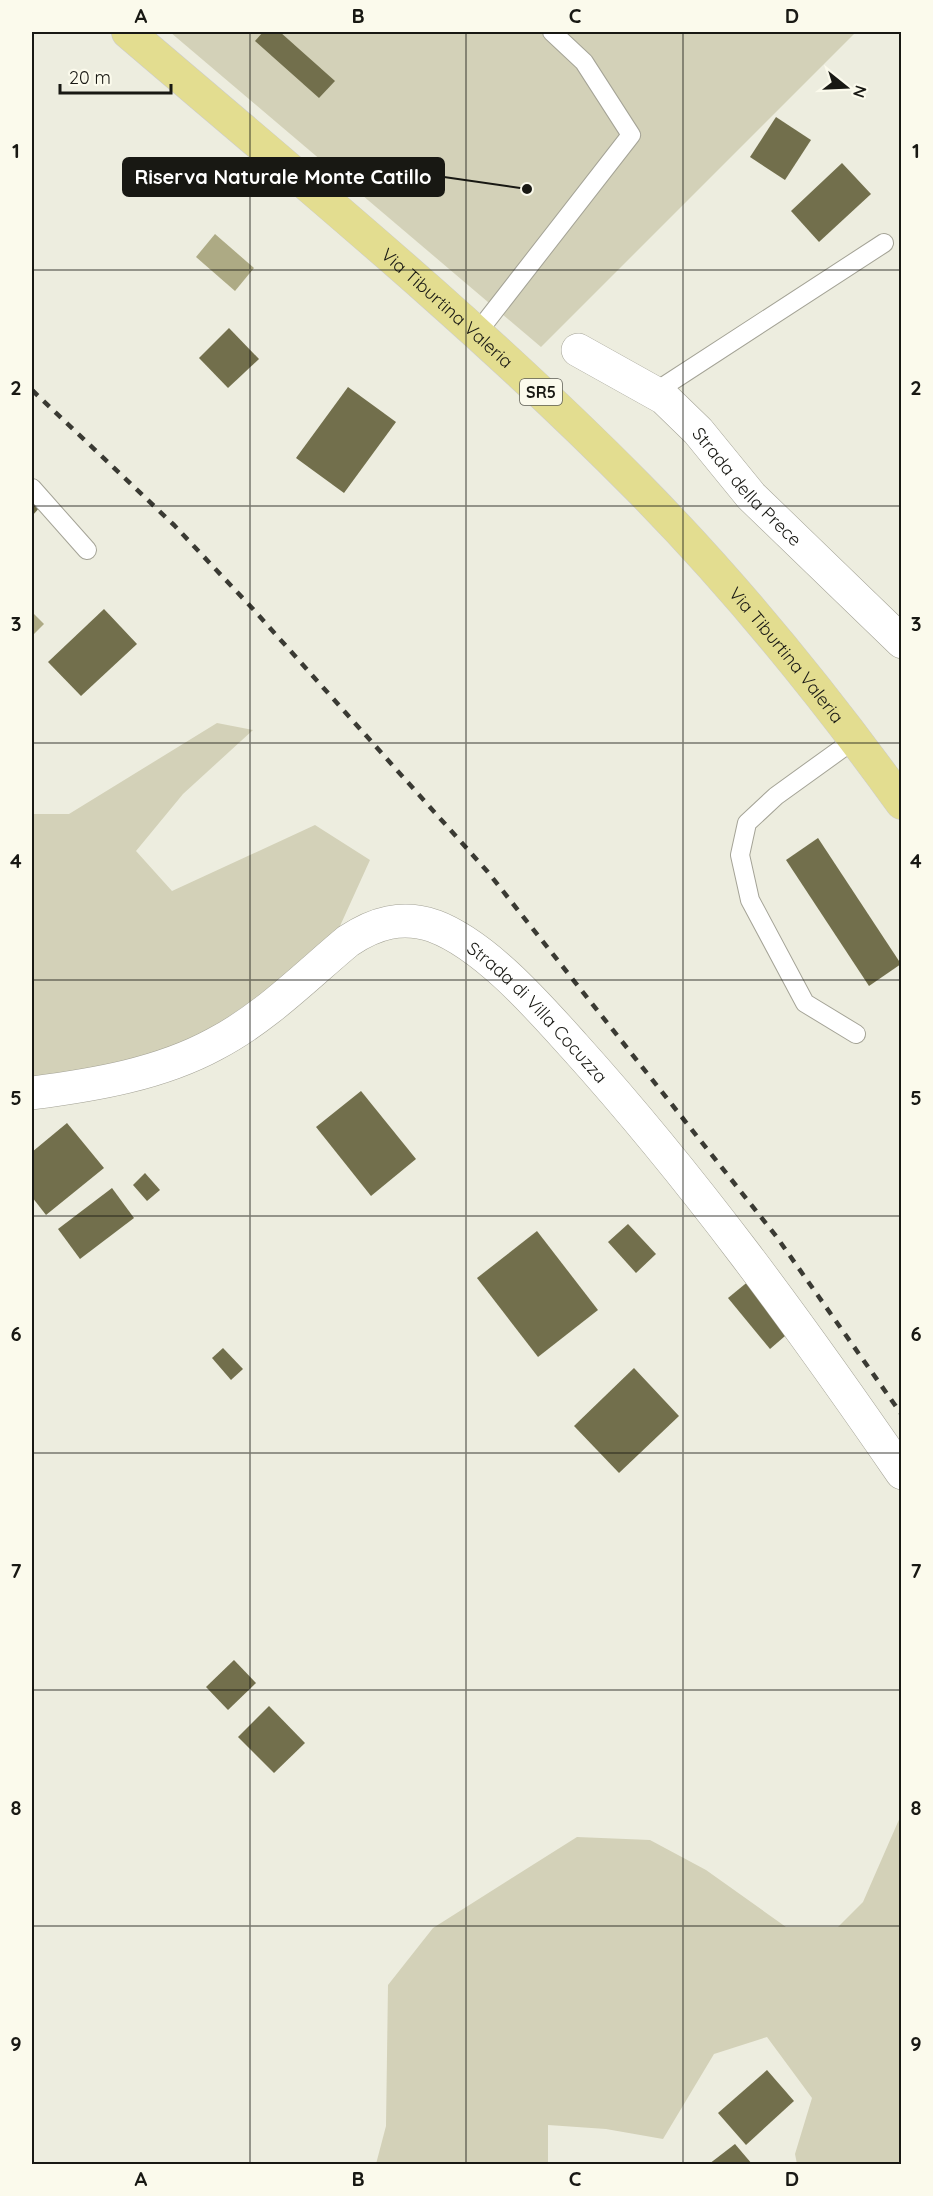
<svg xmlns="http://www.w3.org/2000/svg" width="933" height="2196" font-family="Quicksand,sans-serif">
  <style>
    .green { fill: #d3d1b8 }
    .water { fill: #adaa84 }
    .building { fill: #726f4c }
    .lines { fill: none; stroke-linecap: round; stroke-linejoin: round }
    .service-casing { stroke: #a4a396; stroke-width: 20 }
    .minor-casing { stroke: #a4a396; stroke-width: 34 }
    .primary-casing { stroke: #cccccb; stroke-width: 34 }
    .service { stroke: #fff; stroke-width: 18 }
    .minor { stroke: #fff; stroke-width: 33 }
    .primary { stroke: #e3dd90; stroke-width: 33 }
    .rail { stroke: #3a3a33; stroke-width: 4.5; stroke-dasharray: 8 8; stroke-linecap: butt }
    .grid { fill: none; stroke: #181813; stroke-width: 1.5; stroke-opacity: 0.55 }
    .labels { text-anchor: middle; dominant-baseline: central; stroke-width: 4.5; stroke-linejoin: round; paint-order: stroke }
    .shield { fill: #fbfaec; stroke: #5c5c54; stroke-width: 1.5 }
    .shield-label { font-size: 16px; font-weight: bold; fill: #181813 }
    .street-label { font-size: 18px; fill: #181813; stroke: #fbfaec }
    .leader { fill: none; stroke: #181813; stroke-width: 2 }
    .callout-dot { fill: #181813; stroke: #fbfaec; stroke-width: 2 }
    .callout { fill: #181813; stroke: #181813; stroke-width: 2 }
    .callout-label { font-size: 20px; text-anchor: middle; font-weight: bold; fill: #fff }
    .neatline { fill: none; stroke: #181813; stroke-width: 2 }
    .grid-label { font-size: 20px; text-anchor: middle; font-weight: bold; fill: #181813 }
  </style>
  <rect width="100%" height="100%" fill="#ededdf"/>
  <g class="green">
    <polygon points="170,32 856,32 541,347"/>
    <polygon points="217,723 253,730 183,794 136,851 172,891 315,825 370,860 330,948 194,1040 85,1073 32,1082 32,814 69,814"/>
    <polygon points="901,1815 901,2164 797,2164 795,2154 812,2098 767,2037 714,2054 663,2139 606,2129 548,2125 548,2164 376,2164 386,2126 388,1985 433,1928 577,1837 650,1840 706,1870 786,1927 838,1927 863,1902"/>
  </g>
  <g class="water">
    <polygon points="215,234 254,268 235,291 196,257"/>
    <polygon points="32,612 44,624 32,636"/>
  </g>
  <g class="building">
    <polygon points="263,32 280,32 335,81 319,98 255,41"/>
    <polygon points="776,117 811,140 785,180 750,157"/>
    <polygon points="842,163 871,194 819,242 791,211"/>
    <polygon points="229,328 259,359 228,388 199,358"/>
    <polygon points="348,387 396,422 344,493 296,458"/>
    <polygon points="32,496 41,506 32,516"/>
    <polygon points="104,609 137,644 81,696 48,662"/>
    <polygon points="818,838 901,964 869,986 786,860"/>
    <polygon points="361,1091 416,1159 371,1196 316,1127"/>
    <polygon points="67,1123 104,1168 46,1215 32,1197 32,1152"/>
    <polygon points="145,1173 160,1190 147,1201 133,1185"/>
    <polygon points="112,1188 134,1218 80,1259 58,1229"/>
    <polygon points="628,1224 656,1254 636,1273 608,1242"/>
    <polygon points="537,1231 598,1310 538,1357 477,1278"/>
    <polygon points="750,1280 792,1330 770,1349 728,1298"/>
    <polygon points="223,1348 243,1369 231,1380 212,1358"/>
    <polygon points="634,1368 679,1416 619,1473 574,1426"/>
    <polygon points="234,1660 256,1683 228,1710 206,1687"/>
    <polygon points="269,1706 305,1743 274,1773 238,1737"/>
    <polygon points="767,2070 794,2101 746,2145 718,2113"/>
    <polygon points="735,2144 752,2164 709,2164"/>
  </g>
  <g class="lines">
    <defs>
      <g id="service">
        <polyline points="477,333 631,135 584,62 552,32"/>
        <polyline points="655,392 884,243"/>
        <polyline points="32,488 87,550"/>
        <polyline points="855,739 776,796 747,823 740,855 750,900 805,1003 856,1034"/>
      </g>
      <g id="minor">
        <path id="s1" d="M578,350L664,398L698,431L751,496L902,642"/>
        <path id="s2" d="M32,1093C94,1085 160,1074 215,1044C265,1018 306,976 348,941C375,923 402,915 434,926C485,945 538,1006 574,1046C694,1179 800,1325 902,1473"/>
      </g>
      <g id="primary">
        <path id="s3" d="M128,32C301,180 477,324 637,486C734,584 821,691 902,803"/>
      </g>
    </defs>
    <use href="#service" class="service-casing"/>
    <use href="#minor" class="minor-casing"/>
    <use href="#primary" class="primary-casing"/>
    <use href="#service" class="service"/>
    <use href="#minor" class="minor"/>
    <use href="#primary" class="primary"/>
    <polyline class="rail" points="32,390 174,525 253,609 487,871 776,1236 902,1415"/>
  </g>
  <path class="grid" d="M250,32V2164M466,32V2164M683,32V2164M32,270H902M32,506H902M32,743H902M32,980H902M32,1216H902M32,1453H902M32,1690H902M32,1926H902"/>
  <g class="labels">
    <rect class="shield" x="520" y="379" width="42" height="26" rx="4.5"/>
    <g class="shield-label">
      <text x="541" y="392">SR5</text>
    </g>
    <g class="street-label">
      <text stroke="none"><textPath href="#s3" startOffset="422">Via Tiburtina Valeria</textPath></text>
      <text stroke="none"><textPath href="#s1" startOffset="220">Strada della Prece</textPath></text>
      <text stroke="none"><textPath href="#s3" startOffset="908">Via Tiburtina Valeria</textPath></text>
      <text stroke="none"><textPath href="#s2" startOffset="586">Strada di Villa Cocuzza</textPath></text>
    </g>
  </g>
  <path class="leader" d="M527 189L444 177"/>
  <circle class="callout-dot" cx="527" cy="189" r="6"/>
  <rect class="callout" x="123" y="158" width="321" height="38" rx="6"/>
  <g class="callout-label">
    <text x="283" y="184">Riserva Naturale Monte Catillo</text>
  </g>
  <rect width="933" height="2196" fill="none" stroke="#fbfaec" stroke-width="66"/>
  <g transform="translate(846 87) rotate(108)" stroke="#fbfaec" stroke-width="4.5" paint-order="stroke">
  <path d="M0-4.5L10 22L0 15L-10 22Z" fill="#181813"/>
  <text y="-9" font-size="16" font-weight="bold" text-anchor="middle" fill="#181813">N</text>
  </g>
  <path d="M60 84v9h111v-9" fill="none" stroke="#181813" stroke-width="3"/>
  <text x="69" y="84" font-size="18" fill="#181813" stroke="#fbfaec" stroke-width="4.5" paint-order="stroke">20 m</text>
  <rect x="33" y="33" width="867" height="2130" class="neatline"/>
  <g class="grid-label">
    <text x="141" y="23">A</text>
    <text x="358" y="23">B</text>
    <text x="575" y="23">C</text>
    <text x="792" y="23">D</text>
    <text x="16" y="158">1</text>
    <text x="916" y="158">1</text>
    <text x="16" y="395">2</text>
    <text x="916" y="395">2</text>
    <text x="16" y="631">3</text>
    <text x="916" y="631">3</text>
    <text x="16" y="868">4</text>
    <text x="916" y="868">4</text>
    <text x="16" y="1105">5</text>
    <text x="916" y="1105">5</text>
    <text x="16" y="1341">6</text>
    <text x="916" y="1341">6</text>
    <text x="16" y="1578">7</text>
    <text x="916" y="1578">7</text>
    <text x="16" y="1815">8</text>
    <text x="916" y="1815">8</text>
    <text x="16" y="2051">9</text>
    <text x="916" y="2051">9</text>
    <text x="141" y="2186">A</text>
    <text x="358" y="2186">B</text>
    <text x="575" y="2186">C</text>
    <text x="792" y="2186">D</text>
  </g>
</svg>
